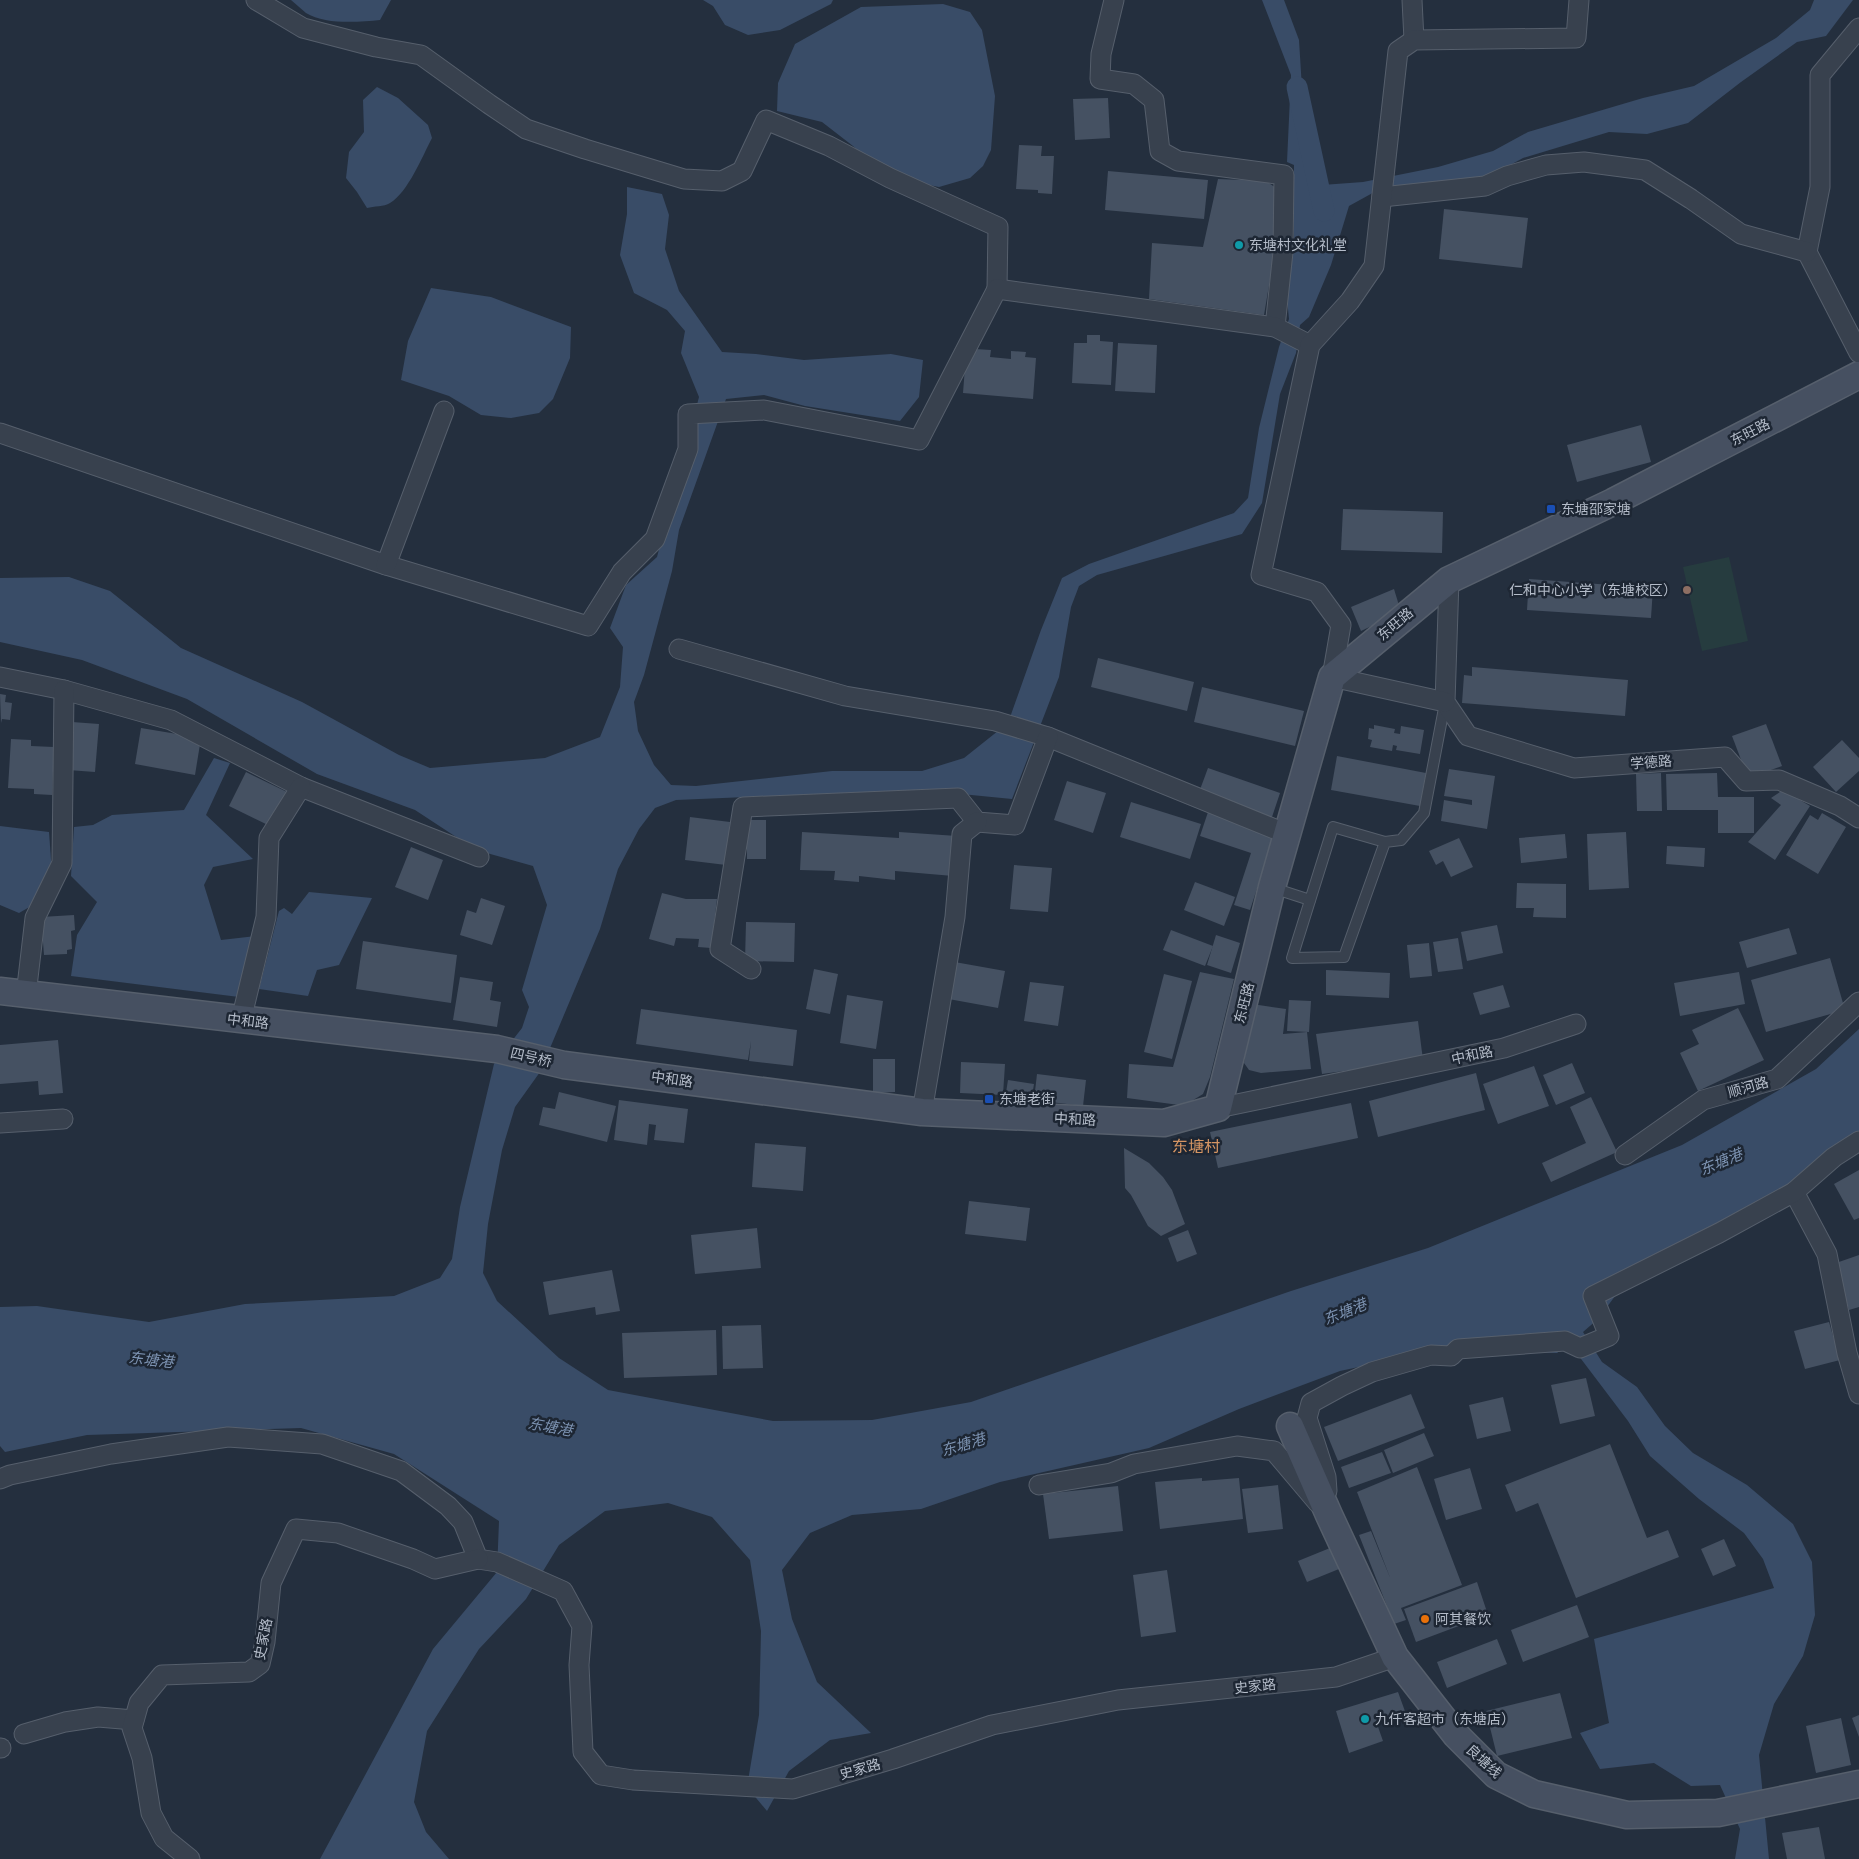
<svg xmlns="http://www.w3.org/2000/svg" width="1859" height="1859" font-family="Jost,'Noto Sans SC',sans-serif">
  <style>
    .green { fill: #263c3f }
    .water { fill: #394c67 }
    .lines { fill: none; stroke-linecap: round; stroke-linejoin: round }
    .canal { stroke: #394c67; stroke-width: 21 }
    .building { fill: #455162 }
    .lane-casing { stroke: #565f6c; stroke-width: 12 }
    .street-casing { stroke: #565f6c; stroke-width: 21 }
    .secondary-casing { stroke: #565f6c; stroke-width: 29 }
    .lane { stroke: #38414e; stroke-width: 10 }
    .street { stroke: #38414e; stroke-width: 19 }
    .secondary { stroke: #465061; stroke-width: 26 }
    .culture-dot { fill: #0f9aa8; stroke: #1d2633; stroke-width: 2 }
    .transit-dot { fill: #1a4fb4; stroke: #1d2633; stroke-width: 2 }
    .education-dot { fill: #8d6e63; stroke: #1d2633; stroke-width: 2 }
    .food-dot { fill: #e8710a; stroke: #1d2633; stroke-width: 2 }
    .labels { text-anchor: middle; dominant-baseline: central; stroke-width: 5; stroke-linejoin: round; paint-order: stroke }
    .poi-label { font-size: 14px; fill: #b4bcc9; stroke: #1d2633; text-anchor: start }
    .street-label { font-size: 14px; fill: #b4bcc9; stroke: #1d2633 }
    .water-label { font-size: 15px; font-style: italic; fill: #7c92b1; stroke: #1d2633 }
    .quarter-label { font-size: 16px; fill: #d59563; stroke: #1d2633 }
  </style>
  <rect width="100%" height="100%" fill="#242f3e"/>
  <polygon class="green" points="1729,557 1748,641 1702,651 1683,567"/>
  <g class="water">
    <path d="M291,0H391L380,20C359,22 325,25 306,13C301,9 296,4 291,0Z"/>
    <polygon points="703,0 833,0 831,4 780,30 748,35 725,25 713,6"/>
    <polygon points="1262,0 1284,0 1299,40 1306,153 1313,178 1322,185 1363,182 1438,167 1493,151 1528,132 1643,98 1694,86 1776,38 1810,10 1814,0 1853,0 1826,36 1797,42 1741,82 1688,123 1647,134 1609,132 1523,158 1492,175 1378,190 1349,206 1331,265 1309,317 1300,325 1296,353 1280,394 1262,503 1242,534 1097,575 1079,586 1071,607 1059,677 1012,799 951,793 867,792 676,800 655,808 639,829 618,869 600,929 540,1072 515,1107 502,1150 488,1224 483,1273 497,1301 559,1358 608,1390 773,1421 872,1420 971,1402 1291,1291 1428,1248 1682,1145 1816,1069 1859,1029 1859,1150 1627,1280 1598,1319 1583,1332 1602,1362 1637,1387 1665,1426 1693,1453 1747,1485 1793,1524 1812,1562 1815,1615 1803,1656 1774,1704 1759,1755 1769,1859 1735,1859 1740,1829 1720,1785 1691,1786 1654,1763 1600,1769 1580,1733 1609,1723 1594,1639 1774,1588 1763,1559 1744,1533 1699,1499 1650,1456 1628,1421 1569,1343 1557,1353 1447,1348 1340,1371 1239,1409 1149,1448 1000,1482 921,1509 852,1515 810,1533 782,1570 792,1619 817,1682 871,1733 830,1740 789,1771 767,1811 747,1787 759,1715 761,1631 750,1560 712,1517 668,1503 605,1511 559,1545 526,1599 479,1649 427,1731 414,1802 426,1832 449,1859 320,1859 433,1649 497,1572 499,1521 394,1454 301,1428 87,1435 5,1452 0,1446 0,1307 37,1306 149,1322 245,1304 394,1296 440,1278 452,1259 460,1207 494,1064 522,1028 529,1007 522,990 547,905 533,866 476,850 415,810 317,774 187,699 82,660 0,642 0,578 69,577 110,591 181,648 302,702 399,755 430,768 545,758 600,737 620,687 623,647 610,628 626,585 657,557 699,397 681,353 685,331 667,310 634,293 620,255 627,214 627,187 662,194 669,215 665,249 679,291 722,352 756,354 804,360 891,354 923,360 919,397 900,421 805,406 764,395 726,399 679,530 672,571 644,675 634,702 638,731 654,765 671,785 696,786 832,771 922,771 964,758 1008,723 1041,630 1062,578 1089,564 1234,513 1248,498 1259,428 1279,347 1289,319 1287,299 1294,245 1294,165 1287,162 1291,75"/>
    <polygon points="943,4 970,12 982,30 995,96 991,150 983,166 970,178 939,187 904,180 874,167 853,146 822,122 777,111 778,83 795,44 861,7"/>
    <path d="M377,87L398,98L428,125L432,138C422,157 408,192 390,203C384,207 374,206 367,208L357,192L346,178L349,152L364,132L363,100Z"/>
    <polygon points="431,288 491,297 571,327 570,358 553,399 539,413 511,418 481,415 449,396 401,380 408,341"/>
    <polygon points="214,758 230,763 206,815 253,859 213,867 204,885 221,940 256,936 239,997 71,976 77,935 97,902 71,876 74,827 93,825 112,815 184,810"/>
    <polygon points="0,826 49,832 52,873 40,901 19,913 0,905"/>
    <polygon points="309,892 372,898 339,965 317,970 308,996 259,989 279,911 284,908 292,914"/>
  </g>
  <g class="lines">
    <polyline class="canal" points="1297,87 1324,211"/>
  </g>
  <g class="building">
    <polygon points="1108,98 1110,138 1075,140 1073,99"/>
    <polygon points="1019,145 1042,146 1041,156 1054,156 1052,194 1038,193 1038,190 1016,189"/>
    <polygon points="1108,171 1208,180 1204,219 1105,210"/>
    <polygon points="1218,179 1266,181 1276,188 1275,250 1264,315 1149,299 1152,243 1203,247"/>
    <polygon points="1444,209 1528,218 1522,268 1439,259"/>
    <polygon points="1087,335 1100,335 1100,341 1113,342 1111,385 1072,383 1074,343 1087,343"/>
    <polygon points="1118,343 1157,345 1155,393 1115,391"/>
    <polygon points="975,349 991,350 990,357 1011,359 1011,351 1026,352 1025,357 1036,358 1033,399 963,393 966,354 974,354"/>
    <polygon points="1641,425 1651,462 1577,482 1567,445"/>
    <polygon points="1343,509 1443,512 1442,553 1341,550"/>
    <polygon points="1529,579 1653,588 1651,618 1527,610"/>
    <polygon points="1394,589 1401,612 1361,631 1351,607"/>
    <polygon points="1098,658 1194,682 1187,711 1091,687"/>
    <polygon points="1472,667 1628,680 1625,716 1462,703 1464,675 1472,676"/>
    <polygon points="1202,687 1304,711 1295,746 1194,722"/>
    <polygon points="0,694 6,695 5,702 12,703 10,720 2,719 1,723"/>
    <polygon points="72,722 99,724 95,772 68,770"/>
    <polygon points="1766,724 1782,766 1748,778 1732,736"/>
    <polygon points="1374,725 1395,729 1394,733 1400,734 1401,726 1424,730 1420,754 1396,750 1397,746 1393,745 1392,751 1370,747 1372,740 1368,739 1369,728 1374,729"/>
    <polygon points="141,728 201,738 195,775 135,764"/>
    <polygon points="11,739 31,740 31,746 54,747 52,795 34,794 34,789 8,788"/>
    <polygon points="1842,740 1859,758 1859,771 1836,792 1813,767"/>
    <polygon points="1337,756 1426,773 1420,806 1331,790"/>
    <polygon points="1208,768 1280,793 1271,820 1198,795"/>
    <polygon points="1449,769 1495,776 1487,829 1441,821 1444,800 1472,805 1472,800 1444,796"/>
    <polygon points="246,772 287,792 270,826 229,806"/>
    <polygon points="1661,773 1662,811 1637,811 1636,774"/>
    <polygon points="1717,773 1718,797 1754,797 1754,833 1718,833 1718,810 1667,810 1666,774"/>
    <polygon points="1067,781 1106,793 1093,833 1054,820"/>
    <polygon points="1783,790 1810,806 1775,860 1748,842 1781,805 1771,798"/>
    <polygon points="1131,802 1201,824 1190,859 1120,837"/>
    <polygon points="1208,812 1275,834 1250,910 1234,905 1251,853 1200,836"/>
    <polygon points="1822,813 1846,827 1818,874 1786,855 1810,815 1818,820"/>
    <polygon points="690,817 730,822 726,865 685,860"/>
    <rect x="747" y="820" width="19" height="39"/>
    <polygon points="802,832 899,838 899,832 957,836 953,876 895,871 895,880 859,876 859,882 834,880 835,871 800,870"/>
    <polygon points="1626,832 1629,888 1589,890 1587,834"/>
    <polygon points="1565,834 1567,858 1521,863 1519,838"/>
    <polygon points="1459,838 1473,867 1451,877 1443,861 1436,865 1429,851"/>
    <polygon points="1667,846 1705,848 1704,867 1666,864"/>
    <polygon points="411,847 443,860 428,900 395,887"/>
    <polygon points="1014,865 1052,868 1048,912 1010,909"/>
    <polygon points="1195,882 1235,897 1224,926 1184,910"/>
    <polygon points="1517,883 1566,884 1566,918 1533,917 1534,908 1516,908"/>
    <polygon points="662,893 686,899 717,899 711,948 698,947 699,939 676,938 674,946 649,939"/>
    <polygon points="481,898 505,906 492,945 460,935 467,910 476,913"/>
    <polygon points="74,915 75,930 71,931 72,949 67,950 67,954 44,955 41,917"/>
    <polygon points="746,922 795,923 794,962 745,961"/>
    <polygon points="1497,925 1503,953 1467,961 1461,932"/>
    <polygon points="1789,928 1797,954 1747,968 1739,942"/>
    <polygon points="1171,930 1213,946 1205,966 1163,950"/>
    <polygon points="1216,935 1240,943 1231,973 1207,965"/>
    <polygon points="1458,938 1463,969 1438,972 1433,942"/>
    <polygon points="363,941 457,955 451,1003 356,989"/>
    <polygon points="1429,943 1432,976 1410,978 1407,945"/>
    <polygon points="1830,958 1845,1010 1766,1032 1751,980"/>
    <polygon points="949,961 1005,971 998,1008 943,998"/>
    <polygon points="814,969 838,974 830,1014 806,1009"/>
    <polygon points="1326,970 1390,973 1389,998 1326,995"/>
    <polygon points="1200,972 1234,979 1210,1077 1203,1094 1190,1102 1179,1105 1127,1098 1129,1064 1173,1067"/>
    <polygon points="1739,972 1745,1004 1680,1016 1674,983"/>
    <polygon points="1164,974 1192,981 1172,1059 1144,1052"/>
    <polygon points="460,977 493,982 490,1000 501,1002 497,1027 453,1020"/>
    <polygon points="1030,982 1064,986 1058,1026 1024,1021"/>
    <polygon points="1503,985 1510,1007 1480,1015 1473,993"/>
    <polygon points="847,995 883,1001 876,1049 840,1043"/>
    <polygon points="1289,1000 1311,1001 1309,1032 1287,1031"/>
    <polygon points="1252,1004 1286,1009 1283,1034 1307,1032 1311,1069 1261,1073 1249,1070 1244,1063"/>
    <polygon points="1738,1008 1764,1060 1698,1091 1680,1053 1699,1044 1692,1030"/>
    <polygon points="641,1009 797,1030 793,1066 749,1061 751,1041 748,1060 636,1044"/>
    <polygon points="1418,1021 1423,1060 1322,1074 1316,1034"/>
    <polygon points="58,1040 63,1093 39,1095 38,1081 0,1084 0,1045"/>
    <polygon points="873,1059 895,1059 895,1092 873,1093"/>
    <polygon points="961,1062 1005,1064 1003,1095 960,1093"/>
    <polygon points="1572,1063 1585,1093 1556,1105 1543,1075"/>
    <polygon points="1534,1066 1549,1106 1498,1124 1483,1084"/>
    <polygon points="1476,1073 1485,1110 1378,1137 1369,1101"/>
    <polygon points="1037,1074 1086,1080 1083,1106 1034,1100"/>
    <polygon points="1008,1080 1034,1084 1031,1103 1005,1099"/>
    <polygon points="559,1092 616,1106 607,1142 539,1125 543,1107 555,1109"/>
    <polygon points="1591,1097 1617,1152 1551,1182 1542,1163 1586,1143 1570,1107"/>
    <polygon points="619,1100 688,1109 684,1143 654,1140 656,1125 649,1124 647,1145 614,1140"/>
    <polygon points="1351,1103 1358,1138 1218,1168 1210,1132"/>
    <polygon points="755,1143 806,1147 803,1191 752,1187"/>
    <polygon points="1124,1148 1149,1163 1163,1177 1172,1190 1185,1224 1161,1236 1148,1226 1131,1195 1125,1188"/>
    <polygon points="1859,1170 1859,1218 1854,1220 1834,1184"/>
    <polygon points="969,1201 1030,1208 1026,1241 965,1234"/>
    <polygon points="757,1228 761,1268 695,1274 691,1235"/>
    <polygon points="1188,1230 1197,1254 1177,1262 1168,1238"/>
    <polygon points="1859,1255 1859,1307 1849,1310 1836,1263"/>
    <polygon points="612,1270 620,1311 596,1315 595,1307 549,1315 543,1282"/>
    <polygon points="1829,1322 1840,1360 1805,1369 1794,1331"/>
    <polygon points="761,1325 763,1368 723,1369 722,1326"/>
    <polygon points="716,1330 717,1375 624,1378 622,1333"/>
    <polygon points="1586,1378 1595,1416 1560,1424 1551,1385"/>
    <polygon points="1411,1394 1425,1428 1338,1461 1324,1427"/>
    <polygon points="1503,1397 1511,1431 1477,1439 1469,1405"/>
    <polygon points="1424,1433 1434,1456 1393,1473 1384,1450"/>
    <polygon points="1610,1444 1647,1538 1668,1530 1679,1557 1576,1598 1538,1503 1516,1512 1505,1485"/>
    <polygon points="1382,1452 1391,1473 1349,1488 1341,1467"/>
    <polygon points="1417,1467 1462,1585 1401,1608 1406,1620 1394,1624 1359,1535 1371,1531 1391,1580 1357,1492"/>
    <polygon points="1470,1468 1482,1509 1446,1520 1434,1479"/>
    <polygon points="1202,1478 1202,1481 1239,1478 1243,1519 1160,1529 1155,1482"/>
    <polygon points="1278,1485 1283,1529 1248,1533 1242,1489"/>
    <polygon points="1118,1486 1123,1531 1049,1539 1043,1494"/>
    <polygon points="1724,1539 1736,1566 1713,1576 1701,1549"/>
    <polygon points="1330,1548 1339,1569 1307,1582 1298,1561"/>
    <polygon points="1167,1570 1176,1632 1141,1637 1133,1575"/>
    <polygon points="1477,1582 1488,1615 1416,1642 1404,1609"/>
    <polygon points="1577,1605 1589,1637 1523,1662 1511,1630"/>
    <polygon points="1497,1639 1507,1664 1447,1688 1437,1662"/>
    <polygon points="1398,1692 1406,1714 1377,1724 1383,1741 1349,1753 1336,1711"/>
    <polygon points="1560,1693 1572,1738 1497,1756 1486,1711"/>
    <polygon points="1859,1715 1859,1737 1852,1718"/>
    <polygon points="1841,1718 1851,1765 1816,1773 1806,1726"/>
    <polygon points="1819,1827 1825,1859 1787,1859 1782,1833"/>
  </g>
  <g class="lines">
    <defs>
      <g id="lane">
        <polyline points="1385,842 1344,957 1292,958 1333,827 1385,842 1401,840 1424,813 1445,703"/>
        <polyline points="1273,888 1310,900"/>
      </g>
      <g id="street">
        <polyline points="256,0 303,28 376,47 421,55 489,104 526,129 585,149 684,179 722,181 742,171 766,120 829,146 890,178 998,227 997,289"/>
        <polyline points="1114,0 1101,54 1100,79 1134,84 1154,100 1160,151 1178,161 1284,175 1283,252 1275,327"/>
        <polyline points="1412,0 1414,40"/>
        <polyline points="1859,28 1820,75 1820,187 1807,252 1859,353"/>
        <polyline points="1382,197 1485,186 1507,176 1546,165 1584,162 1645,170 1691,199 1741,234 1807,252"/>
        <polyline points="0,433 386,565 588,626 622,572 655,539 688,449 688,414 764,410 919,440 997,289 1275,327 1310,345"/>
        <polyline points="386,565 444,411"/>
        <polyline points="1449,580 1445,702 1468,736 1574,768 1725,757 1746,781 1779,780 1840,806 1859,818"/>
        <polyline points="679,649 845,696 995,721 1048,737 1287,834"/>
        <polyline points="0,677 64,690 171,720 301,787 479,857"/>
        <polyline points="1445,702 1332,677 1341,625 1317,592 1261,575 1310,345 1350,301 1374,266 1398,51 1414,40 1576,38 1579,0"/>
        <polyline points="751,969 720,949 743,807 958,798 977,822 1015,825 1048,737"/>
        <polyline points="26,995 35,918 62,863 64,690"/>
        <polyline points="241,1020 266,917 269,838 301,787"/>
        <polyline points="1218,1108 1504,1048 1576,1024"/>
        <polyline points="922,1112 955,917 962,834 977,822"/>
        <polyline points="0,1123 63,1119"/>
        <polyline points="1625,1155 1703,1100 1777,1079 1859,1002"/>
        <polyline points="1794,1192 1827,1254 1847,1353 1859,1394"/>
        <polyline points="0,1479 10,1475 111,1454 228,1437 322,1444 401,1471 448,1506 463,1522 478,1559 497,1562 563,1591 582,1626 579,1665 583,1752 601,1775 633,1780 793,1789 893,1759 992,1725 1118,1700 1336,1677 1395,1657"/>
        <polyline points="1039,1485 1111,1473 1134,1464 1237,1446 1274,1451 1318,1503"/>
        <polyline points="1327,1491 1326,1477 1307,1418 1311,1403 1342,1386 1372,1372 1431,1355 1451,1356 1458,1349 1565,1341 1580,1348 1609,1336 1593,1296 1719,1233 1794,1192 1834,1157 1859,1141"/>
        <polyline points="24,1734 65,1722 98,1717 134,1720"/>
        <polyline points="0,1748 1,1748"/>
        <polyline points="190,1859 164,1838 151,1813 142,1758 132,1728 139,1703 162,1675 249,1672 260,1664 265,1642 271,1583 296,1529 338,1533 413,1559 435,1569 478,1559"/>
      </g>
      <g id="secondary">
        <polyline points="0,991 497,1049 564,1065 922,1112 1164,1123 1218,1108 1272,887 1332,677 1449,580 1613,502 1859,375"/>
        <polyline points="1290,1426 1329,1515 1395,1657 1456,1735 1496,1775 1534,1794 1627,1815 1718,1813 1859,1784"/>
      </g>
    </defs>
    <use href="#lane" class="lane-casing"/>
    <use href="#street" class="street-casing"/>
    <use href="#secondary" class="secondary-casing"/>
    <use href="#lane" class="lane"/>
    <use href="#street" class="street"/>
    <use href="#secondary" class="secondary"/>
  </g>
  <g class="culture-dot">
    <circle cx="1239" cy="245" r="5"/>
    <circle cx="1365" cy="1719" r="5"/>
  </g>
  <g class="transit-dot">
    <rect x="1546" y="504" width="10" height="10" rx="2.5"/>
    <rect x="984" y="1094" width="10" height="10" rx="2.5"/>
  </g>
  <circle class="education-dot" cx="1687" cy="590" r="5"/>
  <circle class="food-dot" cx="1425" cy="1619" r="5"/>
  <g class="labels">
    <g class="poi-label">
      <text x="1249" y="245">东塘村文化礼堂</text>
      <text x="1561" y="509">东塘邵家塘</text>
      <text x="1677" y="590" text-anchor="end">仁和中心小学（东塘校区）</text>
      <text x="999" y="1099">东塘老街</text>
      <text x="1435" y="1619">阿其餐饮</text>
      <text x="1375" y="1719">九仟客超市（东塘店）</text>
    </g>
    <g class="street-label">
      <text transform="translate(1750 432) rotate(-27)">东旺路</text>
      <text transform="translate(1395 624) rotate(-40)">东旺路</text>
      <text transform="translate(1651 762) rotate(-4)">学德路</text>
      <text transform="translate(1244 1003) rotate(-76)">东旺路</text>
      <text transform="translate(248 1021) rotate(7)">中和路</text>
      <text transform="translate(1472 1055) rotate(-12)">中和路</text>
      <text transform="translate(531 1057) rotate(13)">四号桥</text>
      <text transform="translate(672 1079) rotate(8)">中和路</text>
      <text transform="translate(1748 1087) rotate(-16)">顺河路</text>
      <text transform="translate(1075 1119) rotate(3)">中和路</text>
      <text transform="translate(263 1639) rotate(-79)">史家路</text>
      <text transform="translate(1255 1686) rotate(-6)">史家路</text>
      <text transform="translate(1484 1761) rotate(42)">良塘线</text>
      <text transform="translate(860 1769) rotate(-16)">史家路</text>
    </g>
    <g class="water-label">
      <text transform="translate(1721 1162) rotate(-23)">东塘港</text>
      <text transform="translate(1345 1312) rotate(-22)">东塘港</text>
      <text transform="translate(151 1360) rotate(6)">东塘港</text>
      <text transform="translate(550 1427) rotate(10)">东塘港</text>
      <text transform="translate(963 1445) rotate(-17)">东塘港</text>
    </g>
    <g class="quarter-label">
      <text x="1196" y="1146">东塘村</text>
    </g>
  </g>
</svg>
